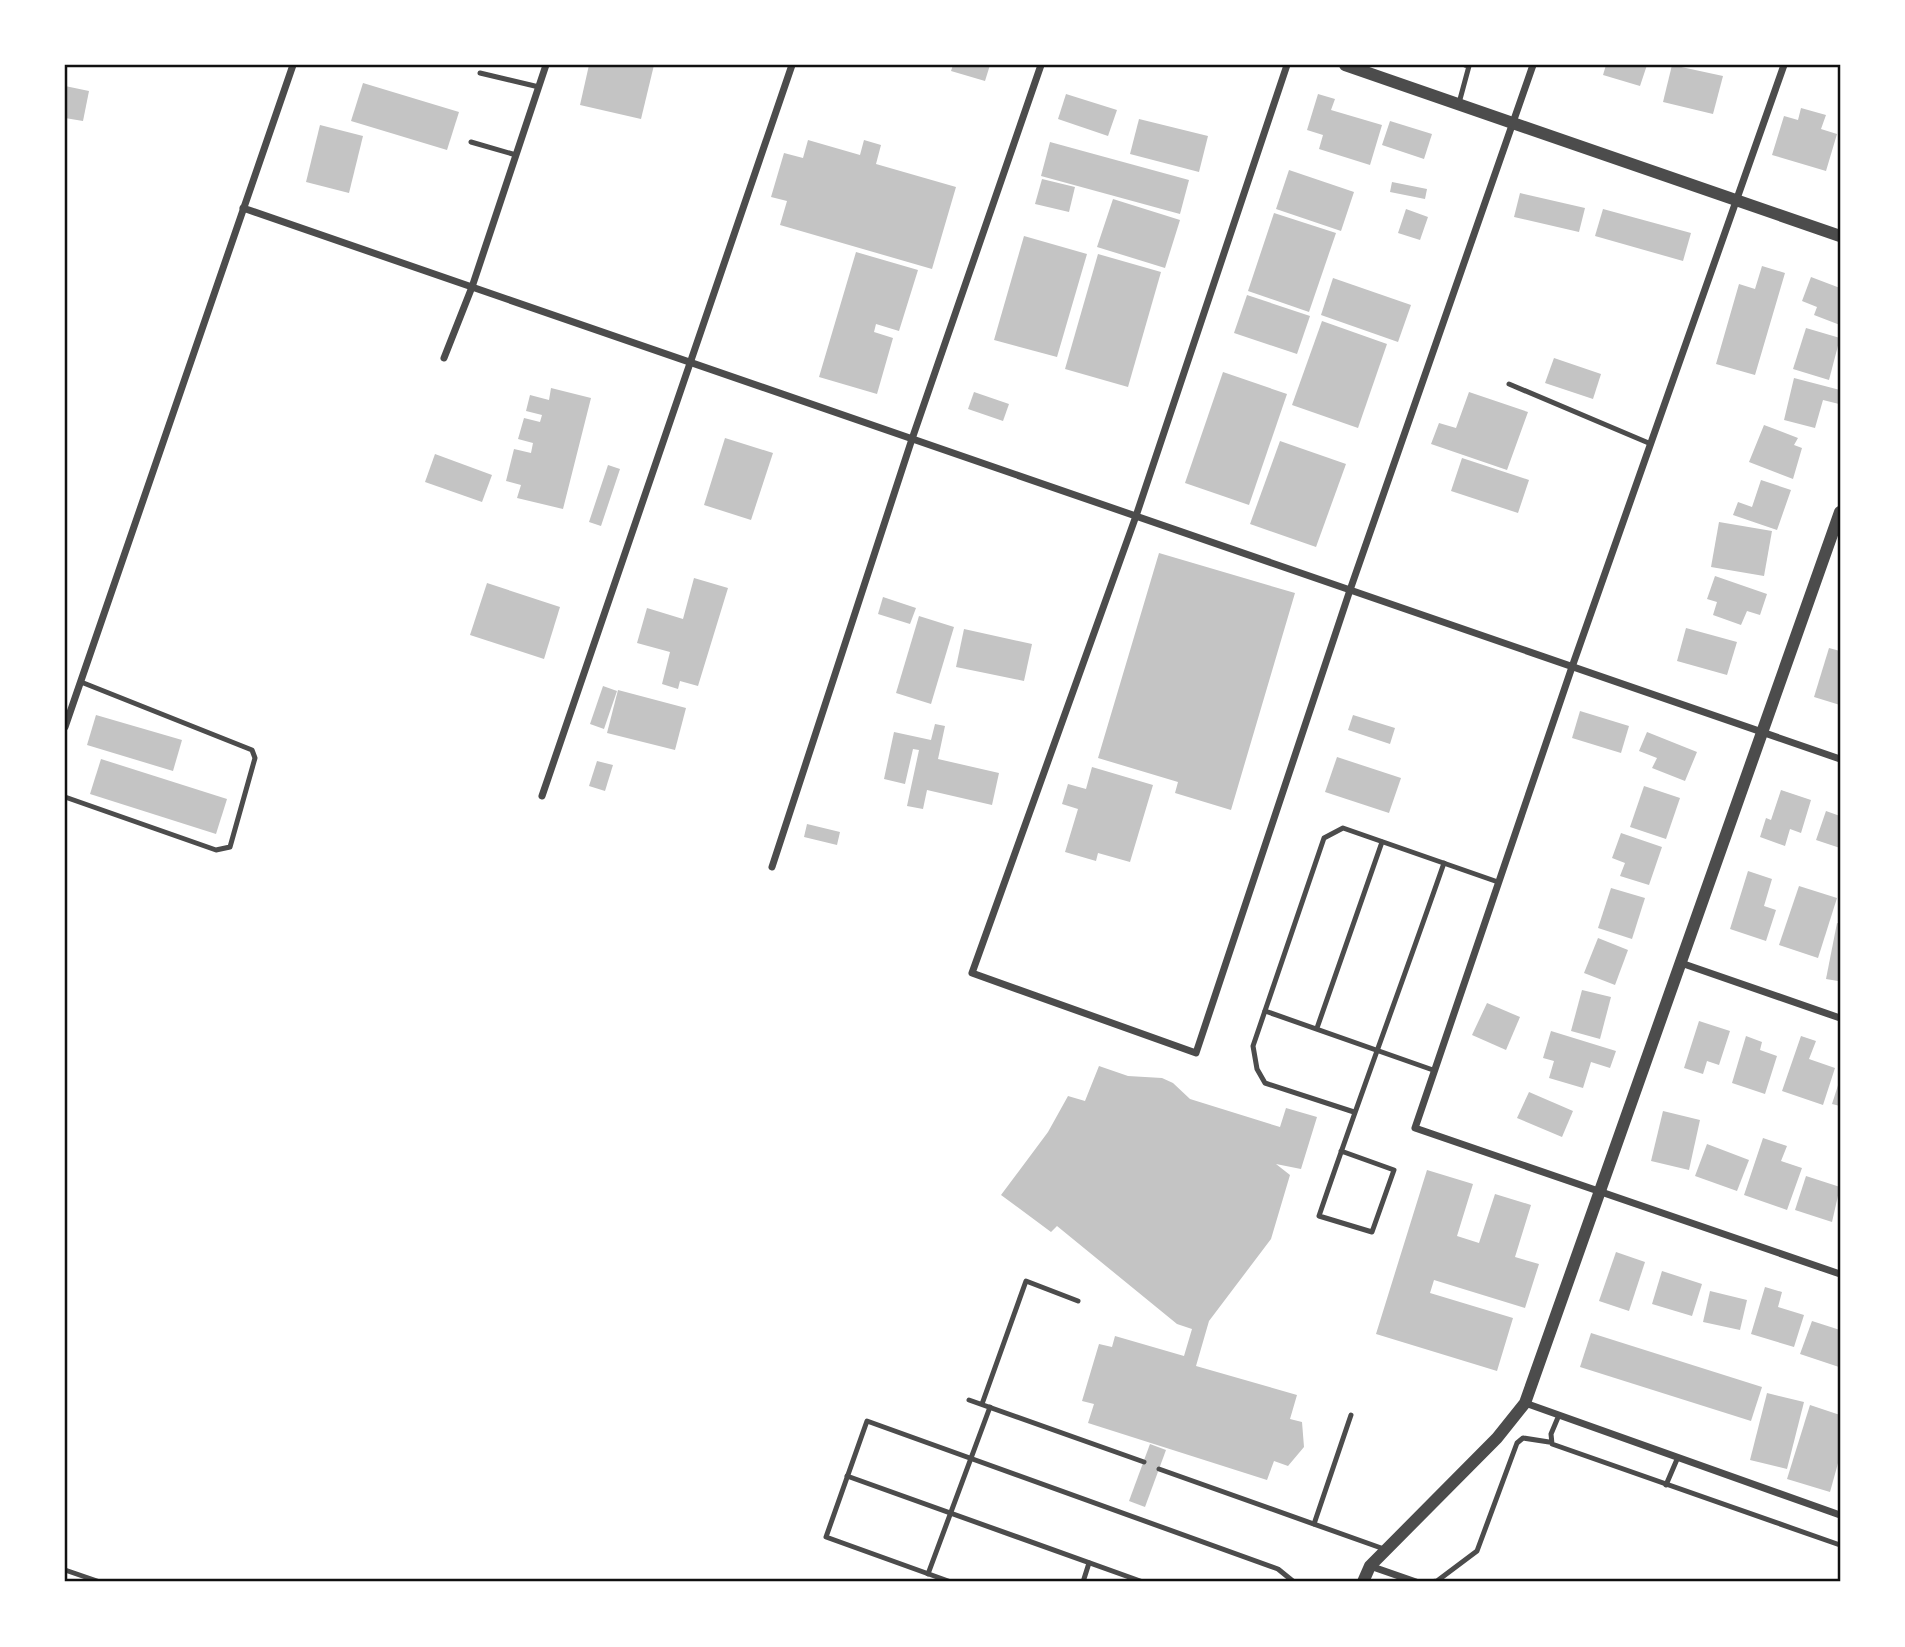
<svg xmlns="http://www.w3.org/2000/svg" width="1905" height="1647" font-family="Lora,serif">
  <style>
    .building { fill: #c4c4c4 }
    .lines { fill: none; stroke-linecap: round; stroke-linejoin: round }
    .service { stroke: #4c4c4c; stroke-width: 5 }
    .minor { stroke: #4c4c4c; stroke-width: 7 }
    .tertiary { stroke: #4c4c4c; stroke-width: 12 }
    .neatline { fill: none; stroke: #111; stroke-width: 2.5 }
  </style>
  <rect width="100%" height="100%" fill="#fff"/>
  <g class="building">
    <polygon points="589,65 654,65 641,119 580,105"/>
    <polygon points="953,65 990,65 985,81 951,71"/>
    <polygon points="1606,65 1647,65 1640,86 1603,75"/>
    <polygon points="1672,65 1723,76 1713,114 1663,102"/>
    <polygon points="363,83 459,112 447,150 351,121"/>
    <polygon points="65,86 89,91 83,121 65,118"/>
    <polygon points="1066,94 1117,110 1108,136 1058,119"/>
    <polygon points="1318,94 1335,99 1331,110 1382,125 1370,165 1319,149 1323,135 1307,130"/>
    <polygon points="1801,108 1826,115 1821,129 1837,134 1826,171 1772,155 1784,116 1798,120"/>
    <polygon points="1139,119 1208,136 1199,172 1130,154"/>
    <polygon points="1390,121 1432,134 1424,159 1382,145"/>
    <polygon points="320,125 363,136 349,193 306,182"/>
    <polygon points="808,140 860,155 864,140 881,145 876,164 956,187 932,269 780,225 787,201 771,197 784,153 803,158"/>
    <polygon points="1050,142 1189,180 1180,214 1041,176"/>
    <polygon points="1289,170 1354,192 1341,231 1276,209"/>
    <polygon points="1042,179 1075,187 1069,212 1035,204"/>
    <polygon points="1392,182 1427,189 1425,199 1390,192"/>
    <polygon points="1520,193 1585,208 1579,232 1514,217"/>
    <polygon points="1113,199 1180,220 1165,268 1097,247"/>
    <polygon points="1406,209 1428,217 1420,240 1398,233"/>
    <polygon points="1603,209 1691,233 1683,261 1595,236"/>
    <polygon points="1274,213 1336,233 1309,312 1248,291"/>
    <polygon points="1024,236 1087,254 1057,357 994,340"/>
    <polygon points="856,252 918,270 899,331 876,324 874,332 893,338 877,394 819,377"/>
    <polygon points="1098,254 1161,272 1128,387 1065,369"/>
    <polygon points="1762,266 1785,273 1755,375 1716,364 1739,284 1755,289"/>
    <polygon points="1811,277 1840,288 1840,325 1814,315 1817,307 1802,301"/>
    <polygon points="1333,278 1411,305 1398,342 1321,315"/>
    <polygon points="1247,295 1310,316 1297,354 1234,333"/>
    <polygon points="1322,321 1387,344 1358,428 1292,405"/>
    <polygon points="1806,328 1840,338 1829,380 1793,369"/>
    <polygon points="1554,358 1601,374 1593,399 1545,383"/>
    <polygon points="1223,372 1287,394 1249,505 1185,483"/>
    <polygon points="1794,378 1840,390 1839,404 1823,400 1815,428 1784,420"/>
    <polygon points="551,388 591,398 563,509 517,498 521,485 506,481 514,449 531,453 533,443 518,439 524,418 540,422 542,415 526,411 530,395 549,400"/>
    <polygon points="974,392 1009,404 1003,421 968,409"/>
    <polygon points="1469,392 1528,412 1507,470 1431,444 1439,423 1456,428"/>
    <polygon points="1764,425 1798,438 1794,445 1802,448 1793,479 1749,462"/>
    <polygon points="725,438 773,453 751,520 704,505"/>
    <polygon points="1280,441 1346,464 1316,547 1250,524"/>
    <polygon points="435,454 492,475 482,502 425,482"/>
    <polygon points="1462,458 1529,480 1518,513 1451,491"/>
    <polygon points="608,465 620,469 601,526 589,522"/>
    <polygon points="1761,480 1791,490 1777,530 1733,515 1738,502 1752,507"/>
    <polygon points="1719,522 1772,531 1764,576 1711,567"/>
    <polygon points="1159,553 1295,593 1231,810 1175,793 1178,782 1098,758"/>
    <polygon points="1715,576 1767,594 1760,615 1747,611 1741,625 1713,615 1717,602 1707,599"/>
    <polygon points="694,578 728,588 698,686 680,681 678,689 662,684 670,652 637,643 647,608 683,619"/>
    <polygon points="487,583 560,607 544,659 470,635"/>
    <polygon points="883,597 916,608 910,624 878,614"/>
    <polygon points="919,616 954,627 931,704 896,693"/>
    <polygon points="1686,628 1737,642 1727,675 1677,661"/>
    <polygon points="964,629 1032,644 1024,681 956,667"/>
    <polygon points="1829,648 1840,651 1840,705 1814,697"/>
    <polygon points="603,686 617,691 604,729 590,724"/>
    <polygon points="618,690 686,708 675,750 607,733"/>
    <polygon points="1580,711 1629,726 1621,753 1572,738"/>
    <polygon points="96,715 182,740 173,771 87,745"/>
    <polygon points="1353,715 1395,728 1390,744 1348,730"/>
    <polygon points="935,724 945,726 938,759 999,773 992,805 927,790 923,809 907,806 919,750 913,749 905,784 884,779 894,732 931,740"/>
    <polygon points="1647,732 1697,752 1685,781 1652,768 1657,758 1639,751"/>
    <polygon points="1337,757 1401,778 1389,813 1325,792"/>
    <polygon points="101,759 227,799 216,834 90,794"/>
    <polygon points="597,761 613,765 605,791 589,786"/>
    <polygon points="1092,767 1153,785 1130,862 1098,853 1096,861 1065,852 1078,809 1062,804 1068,784 1086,789"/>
    <polygon points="1644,786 1680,798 1666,839 1630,827"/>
    <polygon points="1781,790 1811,800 1801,833 1790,829 1785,846 1760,837 1766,818 1771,820"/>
    <polygon points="1826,811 1840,816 1840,848 1816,840"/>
    <polygon points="807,824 840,832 837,845 804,837"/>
    <polygon points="1621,833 1662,847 1649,885 1620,876 1625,863 1612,858"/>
    <polygon points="1748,871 1772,879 1764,906 1776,910 1766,941 1730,929"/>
    <polygon points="1799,886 1837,898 1818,958 1779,945"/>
    <polygon points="1611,888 1645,898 1632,939 1598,928"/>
    <polygon points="1837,923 1840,924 1838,981 1826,979"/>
    <polygon points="1598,938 1628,950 1615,985 1584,973"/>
    <polygon points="1582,990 1611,997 1600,1039 1571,1031"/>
    <polygon points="1487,1003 1520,1017 1506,1050 1472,1035"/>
    <polygon points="1699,1021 1730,1031 1719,1065 1707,1061 1703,1074 1684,1068"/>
    <polygon points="1551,1031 1616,1051 1610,1068 1591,1062 1583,1088 1549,1078 1554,1061 1543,1058"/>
    <polygon points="1746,1036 1762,1042 1760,1050 1777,1056 1765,1094 1732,1083"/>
    <polygon points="1801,1036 1816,1041 1809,1059 1835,1068 1823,1105 1782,1091"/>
    <polygon points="1099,1066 1128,1076 1162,1078 1173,1083 1190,1099 1280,1127 1286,1108 1317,1117 1301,1169 1276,1164 1290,1175 1271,1239 1209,1321 1196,1366 1297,1395 1290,1419 1302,1422 1304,1447 1288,1466 1274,1461 1267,1480 1088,1423 1094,1404 1082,1401 1099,1344 1112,1347 1115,1336 1184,1356 1192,1329 1177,1324 1057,1226 1051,1232 1001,1195 1048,1132 1068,1096 1085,1101"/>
    <polygon points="1840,1079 1840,1106 1832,1104"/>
    <polygon points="1529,1092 1573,1111 1562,1137 1517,1118"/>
    <polygon points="1663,1111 1700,1120 1689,1170 1651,1161"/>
    <polygon points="1763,1138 1787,1146 1781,1161 1802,1168 1787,1210 1744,1195"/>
    <polygon points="1707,1144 1749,1160 1737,1191 1695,1176"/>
    <polygon points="1427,1170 1473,1184 1457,1236 1479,1243 1495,1194 1531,1205 1515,1257 1539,1264 1525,1308 1434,1280 1430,1293 1513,1318 1497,1371 1376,1334"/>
    <polygon points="1806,1176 1840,1187 1832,1222 1795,1210"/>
    <polygon points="1616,1252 1645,1262 1629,1311 1599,1301"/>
    <polygon points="1662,1271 1702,1284 1692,1316 1652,1304"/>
    <polygon points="1765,1287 1782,1292 1778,1307 1804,1315 1794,1347 1751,1334"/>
    <polygon points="1710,1291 1747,1300 1740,1330 1703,1322"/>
    <polygon points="1812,1321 1840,1330 1839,1367 1800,1354"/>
    <polygon points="1591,1333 1762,1387 1751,1421 1580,1367"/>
    <polygon points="1767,1393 1804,1402 1787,1469 1750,1460"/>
    <polygon points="1810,1405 1840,1415 1840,1456 1830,1492 1787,1479"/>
    <polygon points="1150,1444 1166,1450 1145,1507 1129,1501"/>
  </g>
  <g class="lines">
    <g class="service">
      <polyline points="480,73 539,87"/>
      <polyline points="1459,103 1469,66 1465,65"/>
      <polyline points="471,142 516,155"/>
      <polyline points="1509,384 1651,444"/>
      <polyline points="65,797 216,850 230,847 255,758 252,750 81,682"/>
      <polyline points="1265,1011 1433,1070"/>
      <polyline points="1317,1028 1382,842"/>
      <polyline points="1354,1112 1265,1083 1257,1069 1253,1046 1324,838 1343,828 1498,882"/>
      <path d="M1341,1151L1394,1170L1372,1232L1319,1216C1359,1098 1403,981 1444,863"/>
      <polyline points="969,1400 1144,1462"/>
      <polyline points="982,1404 1026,1281 1078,1301"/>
      <polyline points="1559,1415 1551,1434 1552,1444 1840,1545"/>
      <polyline points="1159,1469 1384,1549"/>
      <polyline points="847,1476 1143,1582"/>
      <polyline points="1666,1485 1678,1457"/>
      <polyline points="1314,1524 1351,1415"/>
      <polyline points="65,1570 100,1582"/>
      <polyline points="928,1574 990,1407"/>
      <polyline points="951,1582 826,1537 867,1421 1278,1569 1294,1582"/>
      <polyline points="1083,1582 1089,1563"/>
      <polyline points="1430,1582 1437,1581 1477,1551 1517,1443 1523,1438 1549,1442"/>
    </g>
    <g class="minor">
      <polyline points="1287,65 1136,516 972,973 1196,1053 1350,590 1533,65"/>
      <polyline points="1784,65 1572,667 1415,1128 1840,1274"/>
      <polyline points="243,208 1840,759"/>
      <polyline points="444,358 472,287 546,65"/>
      <polyline points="65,727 293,65"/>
      <polyline points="542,796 792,65"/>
      <polyline points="772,867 912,439 1041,65"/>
      <polyline points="1681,963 1840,1018"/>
      <polyline points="1525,1403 1840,1515"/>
      <polyline points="1370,1566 1416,1582"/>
    </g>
    <g class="tertiary">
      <polyline points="1345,65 1840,236"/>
      <polyline points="1363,1582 1370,1566 1497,1438 1525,1403 1840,512"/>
    </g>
  </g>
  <rect width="1905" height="1647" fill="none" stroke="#ffffff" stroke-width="133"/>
  <rect x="66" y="66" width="1773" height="1514" class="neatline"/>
</svg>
